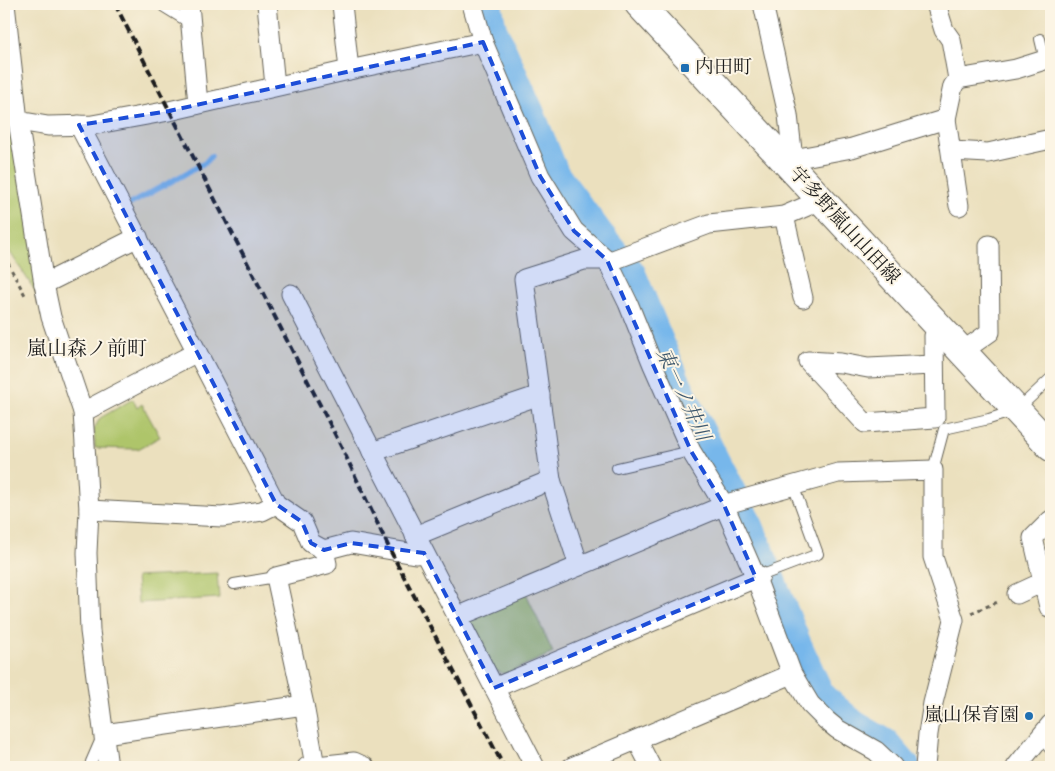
<svg xmlns="http://www.w3.org/2000/svg" width="1055" height="771" font-family="Vollkorn,'Noto Serif JP',serif">
  <style>
    .green { fill: #aec56a; stroke: #657043 }
    .lines { fill: none; stroke-linecap: round; stroke-linejoin: round }
    .stream { stroke: #77b7eb; stroke-width: 5.5 }
    .river { stroke: #77b7eb; stroke-width: 34 }
    .lane-casing { stroke: #646155; stroke-width: 12 }
    .street-casing { stroke: #646155; stroke-width: 21 }
    .primary-casing { stroke: #646155; stroke-width: 30 }
    .path { stroke: #646155; stroke-width: 3; stroke-dasharray: 4 4; stroke-linecap: butt }
    .lane { stroke: #fff; stroke-width: 10 }
    .street { stroke: #fff; stroke-width: 19 }
    .primary { stroke: #fff; stroke-width: 28 }
    .rail { stroke: #1c1c1c; stroke-width: 4; stroke-dasharray: 8 4; stroke-linecap: butt }
    .marked { fill: #1d4ed8; fill-opacity: 0.2; stroke: #1d4ed8; stroke-width: 4; stroke-dasharray: 10 6; stroke-linejoin: round }
    .poi-dot { fill: #1f6fb2; stroke: #fcf5e5; stroke-width: 2 }
    .labels { text-anchor: middle; dominant-baseline: central; stroke-width: 4; stroke-linejoin: round; paint-order: stroke }
    .poi-label { font-size: 19px; fill: #1c1c1c; stroke: #fcf5e5; text-anchor: start }
    .street-label { font-size: 19px; fill: #1c1c1c; stroke: #fcf5e5 }
    .neighbourhood-label { font-size: 20px; fill: #1c1c1c; stroke: #fcf5e5 }
    .water-label { font-size: 20px; font-style: italic; fill: #405a6f; stroke: #fcf5e5 }
  </style>
  <rect width="100%" height="100%" fill="#fcf5e5"/>
  <filter id="ink" filterUnits="userSpaceOnUse"><feTurbulence type="fractalNoise" baseFrequency=".02" numOctaves="2"/><feDisplacementMap in="SourceGraphic" scale="10" xChannelSelector="R" yChannelSelector="G"/><feConvolveMatrix kernelMatrix="1 2 1 2 8 2 1 2 1" color-interpolation-filters="sRGB"/></filter>
  <filter id="wash" filterUnits="userSpaceOnUse"><feTurbulence type="fractalNoise" baseFrequency=".0096" numOctaves="4" result="noise"/><feDisplacementMap in="SourceGraphic" scale="20" xChannelSelector="R" yChannelSelector="G"/><feGaussianBlur stdDeviation="1.12" result="paint"/><feColorMatrix in="noise" values="0 0 0 0 0 0 0 0 0 0 0 0 0 0 0 0 0 1.4 0 .05"/><feComposite in="paint" operator="in"/></filter>
  <g filter="url(#wash)">
    <rect width="100%" height="100%" fill="#ebe0be"/>
    <g class="green">
      <polygon points="4,23 39,297 4,243"/>
      <polygon points="133,399 137,408 142,404 160,437 138,449 95,448 94,429 100,418"/>
      <polygon points="217,573 219,598 138,603 136,577"/>
      <polygon points="526,593 553,653 505,674 492,669 465,618"/>
    </g>
    <g class="lines">
      <polyline class="stream" points="130,204 205,163 211,156"/>
      <polyline class="river" points="485,4 490,29 528,114 553,176 597,235 629,274 672,378 714,464 747,527 794,643 819,698 853,727 884,745 903,767"/>
    </g>
  </g>
  <g filter="url(#ink)">
    <g class="lines">
      <defs>
        <g id="lane">
          <polyline points="162,4 164,7 190,23"/>
          <polyline points="1040,39 1045,60"/>
          <polyline points="617,468 691,451"/>
          <polyline points="933,470 944,429 989,419 1017,410 1051,378"/>
          <polyline points="760,576 818,554 793,485"/>
          <polyline points="234,584 276,577"/>
          <polyline points="1041,738 1051,750"/>
          <polyline points="90,767 91,762 101,739"/>
        </g>
        <g id="street">
          <polyline points="5,4 18,121 44,284 51,317 83,412 89,510 87,553 90,631 108,767"/>
          <polyline points="189,4 198,104"/>
          <polyline points="267,4 275,86"/>
          <polyline points="342,4 349,70"/>
          <polyline points="763,4 788,115 793,159"/>
          <polyline points="936,4 944,30 951,40 958,79 1016,69 1051,58"/>
          <polyline points="483,42 540,176 574,231 607,260 628,303 653,365 691,451 724,505 756,578 792,674 810,704 826,720 837,729 876,751 893,767"/>
          <polyline points="946,119 959,206"/>
          <polyline points="18,121 48,126 92,125 169,111 349,70 483,42 472,4"/>
          <polyline points="79,125 276,504 302,522 311,543 324,550 327,564 276,577 304,705 104,734"/>
          <polyline points="952,151 988,153 1051,139"/>
          <polyline points="788,165 793,159 852,148 946,119 953,86 958,79"/>
          <polyline points="784,216 803,298"/>
          <polyline points="44,284 138,237"/>
          <polyline points="291,294 535,767"/>
          <polyline points="963,351 990,332 989,245"/>
          <polyline points="933,365 868,368 841,363 808,361 865,423 935,418 934,336 939,327"/>
          <polyline points="83,412 197,352"/>
          <polyline points="372,452 540,395"/>
          <polyline points="89,510 222,517 262,511 276,504"/>
          <polyline points="415,536 551,480"/>
          <polyline points="324,550 351,543 415,554 424,553"/>
          <polyline points="579,566 551,480 524,279 584,260 613,260 709,224 784,216 821,200"/>
          <polyline points="1017,594 1043,582"/>
          <polyline points="1049,607 1033,538 1051,520"/>
          <polyline points="457,617 730,503 838,473 933,470 933,557 954,620 933,703 928,734 925,767"/>
          <polyline points="494,688 760,576"/>
          <polyline points="304,705 315,766"/>
          <polyline points="637,740 651,767"/>
          <polyline points="307,767 354,762 365,767"/>
          <polyline points="572,767 792,674"/>
          <polyline points="1016,767 1051,724"/>
        </g>
        <polyline id="primary" points="639,4 1051,447"/>
      </defs>
      <use href="#lane" class="lane-casing"/>
      <use href="#street" class="street-casing"/>
      <use href="#primary" class="primary-casing"/>
      <g class="path">
        <polyline points="4,256 26,297"/>
        <polyline points="971,613 1000,601"/>
      </g>
      <use href="#lane" class="lane"/>
      <use href="#street" class="street"/>
      <use href="#primary" class="primary"/>
      <polyline class="rail" points="115,4 341,446 390,550 504,767"/>
    </g>
  </g>
  <path class="marked" d="M483,42L540,176L574,231L607,260L691,451L724,505L756,578L494,688L424,553L351,543L324,550L311,543L302,522L276,504L79,125L169,111Z"/>
  <g class="poi-dot">
    <rect x="680" y="63" width="10" height="10" rx="2.5"/>
    <circle cx="1029" cy="716" r="5"/>
  </g>
  <g class="labels">
    <g class="poi-label">
      <text x="695" y="68">内田町</text>
      <text x="1019" y="716" text-anchor="end">嵐山保育園</text>
    </g>
    <g class="street-label">
      <text transform="translate(844 226) rotate(47)">宇多野嵐山山田線</text>
    </g>
    <g class="neighbourhood-label">
      <text x="87" y="350">嵐山森ノ前町</text>
    </g>
    <g class="water-label">
      <text transform="translate(682 395) rotate(65)">東一ノ井川</text>
    </g>
  </g>
  <rect width="1055" height="771" fill="none" stroke="#fcf5e5" stroke-width="20"/>
</svg>
